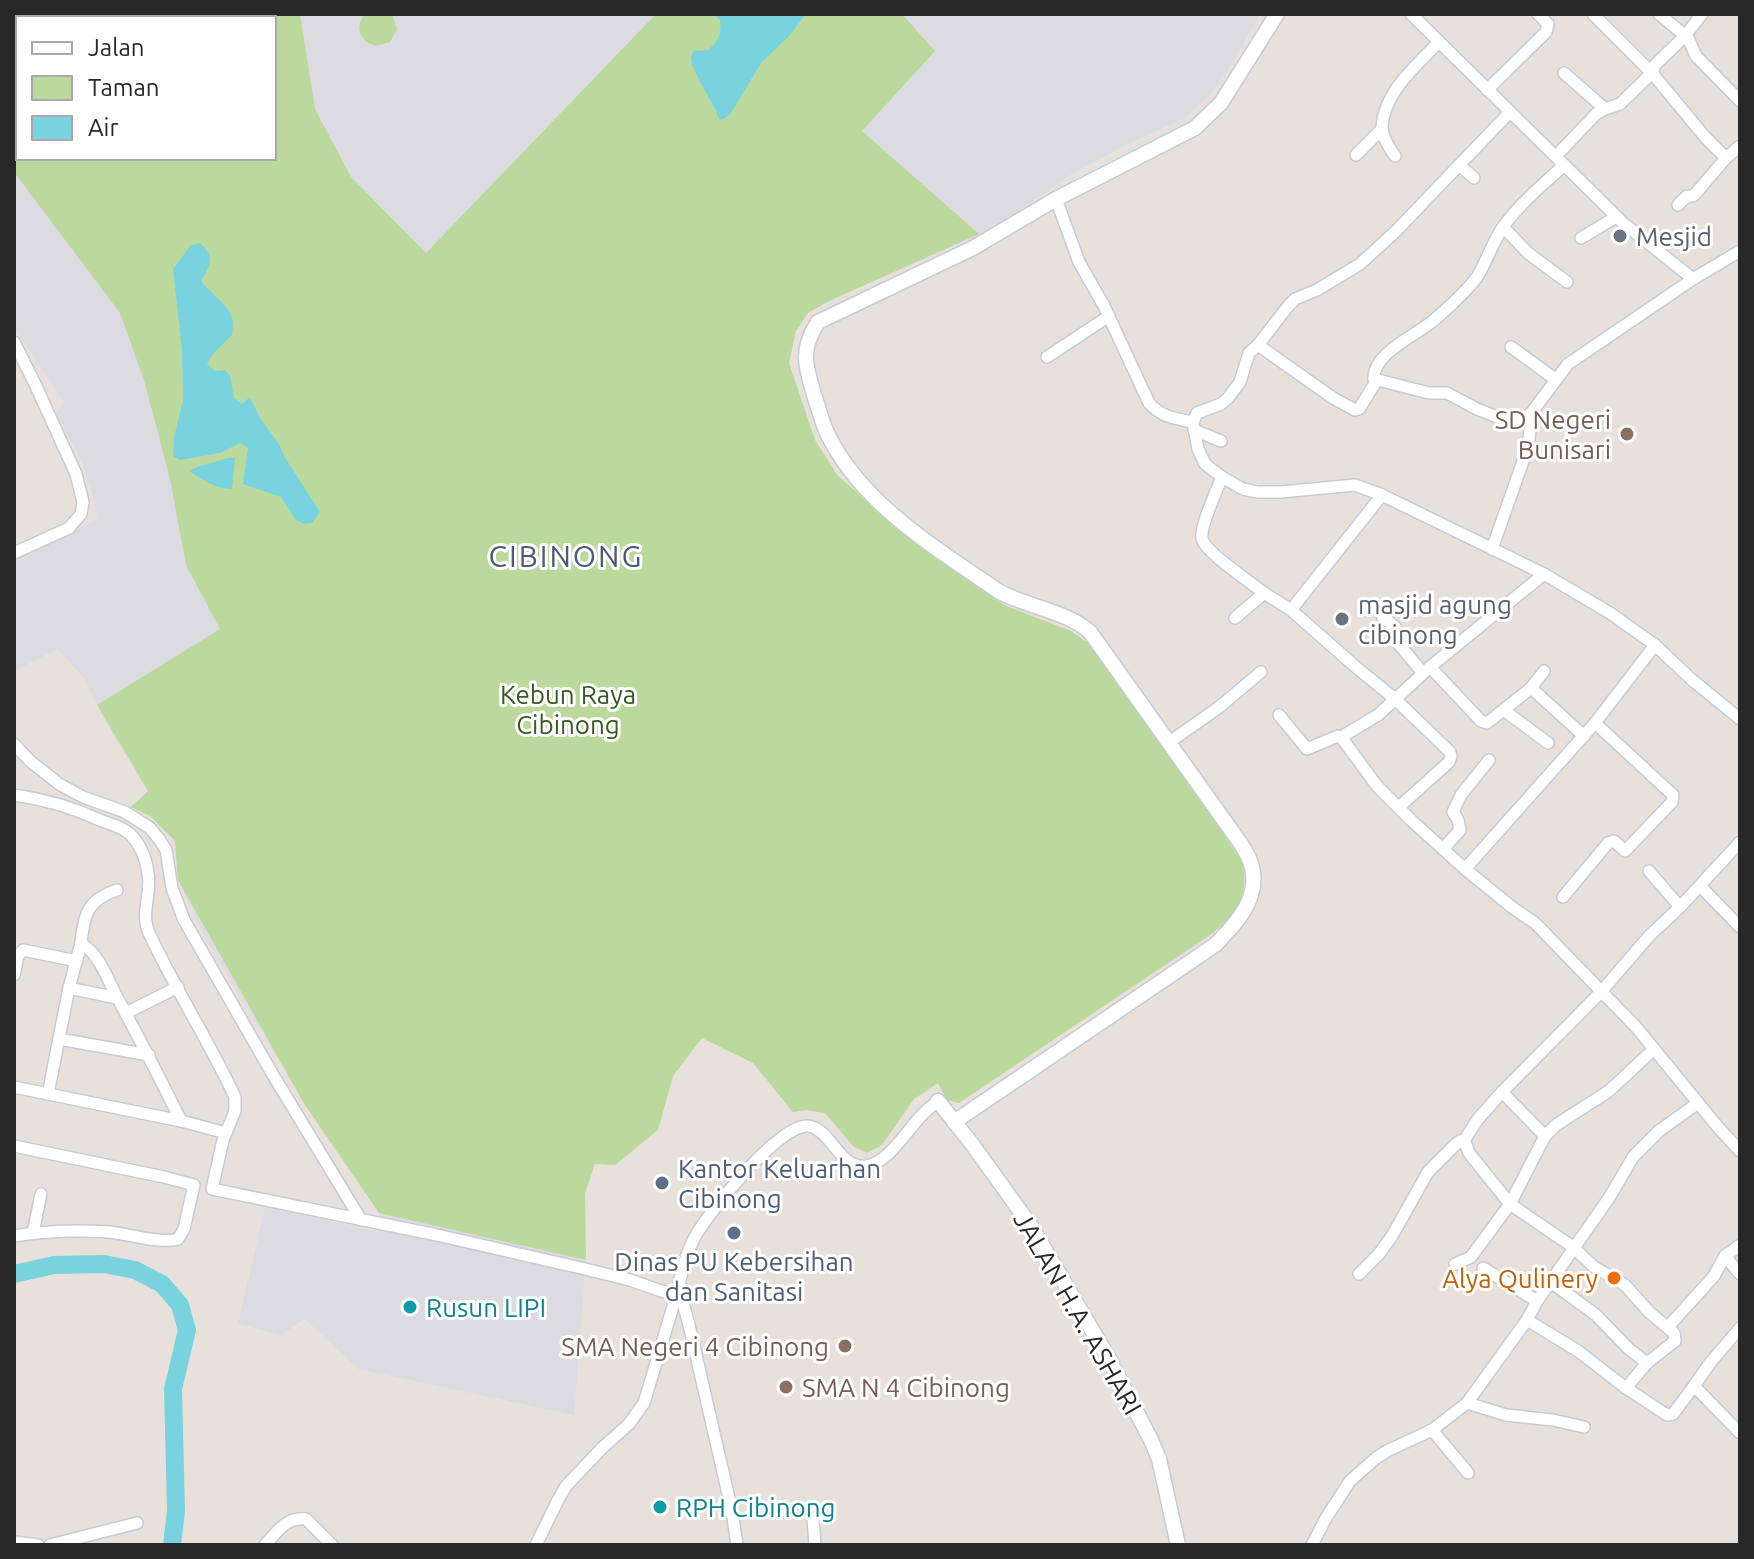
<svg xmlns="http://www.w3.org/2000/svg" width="1754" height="1559" font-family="Ubuntu,sans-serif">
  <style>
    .industrial { fill: #dcdbe1; fill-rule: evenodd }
    .green { fill: #bbd99d; fill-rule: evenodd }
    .water { fill: #79d3df }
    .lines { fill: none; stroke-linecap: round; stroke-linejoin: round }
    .river { stroke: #79d3df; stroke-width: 18 }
    .minor-casing { stroke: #c6cbd4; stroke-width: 14 }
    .tertiary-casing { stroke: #c6cbd4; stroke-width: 17 }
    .minor { stroke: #fff; stroke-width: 11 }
    .tertiary { stroke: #fff; stroke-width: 14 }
    .worship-dot { fill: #6b7280; stroke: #fff; stroke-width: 3 }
    .education-dot { fill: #8d6e63; stroke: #fff; stroke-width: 3 }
    .service-dot { fill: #5c6f8a; stroke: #fff; stroke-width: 3 }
    .food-dot { fill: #e8710a; stroke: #fff; stroke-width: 3 }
    .culture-dot { fill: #0f9aa8; stroke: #fff; stroke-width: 3 }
    .labels { text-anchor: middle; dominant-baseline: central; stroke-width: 6; stroke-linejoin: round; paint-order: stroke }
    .worship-label { font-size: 26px; fill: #5b616d; stroke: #fff; text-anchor: start }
    .education-label { font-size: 26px; fill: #785e54; stroke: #fff; text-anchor: end }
    .park-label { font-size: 26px; fill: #365b21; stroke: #fff }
    .service-label { font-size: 26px; fill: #4e5e75; stroke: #fff; text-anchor: start }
    .food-label { font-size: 26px; fill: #c56008; stroke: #fff; text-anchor: end }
    .culture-label { font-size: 26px; fill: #0d838f; stroke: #fff; text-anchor: start }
    .street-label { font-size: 26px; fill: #282828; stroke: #fff }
    .quarter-label { font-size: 30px; letter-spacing: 2px; fill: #4e5a72; stroke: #fff }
  </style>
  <rect width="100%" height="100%" fill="#e8e1db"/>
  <path class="industrial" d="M14,14H1261L1223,78L1207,98L1183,119L1128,144L1075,172L1017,212L979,234L829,301L808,313L796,331L789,363L815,440L838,476L866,500L977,587L1006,606L1071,631L1245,883L1213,933L959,1103L947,1100L938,1083L914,1099L882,1145L867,1153L853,1146L825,1113L806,1110L793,1112L753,1063L702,1038L673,1076L658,1130L615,1165L595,1164L585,1193L586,1260L574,1415L358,1369L305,1319L281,1335L238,1324L265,1207L379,1232V1213L305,1105L208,942L178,880L175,841L150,816L131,807L148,791L105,721L84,678L58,649L14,671V558L99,519L83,464L56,413L64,402L14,328ZM18,18H274V158H18Z"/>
  <g class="green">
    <path d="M14,14H300L315,109L351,177L426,253L656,14H902L935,51L862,131L979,234L829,301L808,313L796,331L789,363L815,440L838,476L866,500L977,587L1006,606L1071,631L1092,646L1243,862C1247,899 1241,909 1213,933L959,1103L947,1100L938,1083L914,1099L882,1145L867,1153L853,1146L825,1113L806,1110L793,1112L753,1063L702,1038L673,1076L658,1130L615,1165L595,1164L585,1193L586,1260L379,1213L305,1105L178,880L175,841L150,816L131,807L148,791L97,705L220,629L186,565L170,479L144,380L120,313L14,172ZM18,18H274V158H18Z"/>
    <path d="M365,14L392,15L397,29L390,42L376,46C360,42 354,27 365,14Z"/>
  </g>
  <g class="water">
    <polygon points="21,14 224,14 225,18 23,18"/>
    <path d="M713,14H806L789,36L761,63L731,113C727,116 724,121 719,119C715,104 689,68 691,57C691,55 693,53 694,51L708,50C718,42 722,33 720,20Z"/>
    <path d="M200,243C216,258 210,265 201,281C211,294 229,304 233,321C234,325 232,330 232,335L213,354L207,364L215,371L225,370L230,376L234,398L242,404L250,397L259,416L280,446L284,456L320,512L312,523L304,524L296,520L281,497L243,484L248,448L240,443L220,453L180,460L173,456L174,437L183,401L182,350L173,269L191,245Z"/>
    <path d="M228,458H235L232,489C217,490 201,479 189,471L197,467Z"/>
  </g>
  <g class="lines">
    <polyline class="river" points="14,1274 54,1265 104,1264 135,1270 162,1284 180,1305 187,1330 173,1389 176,1511 172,1545"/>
    <defs>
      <g id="minor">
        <polyline points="1411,14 1622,222 1693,279"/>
        <polyline points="1593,14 1652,73 1705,137 1726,158"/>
        <polyline points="1659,14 1688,38 1696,56 1740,101"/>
        <polyline points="1564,73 1605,109"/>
        <polyline points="1487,90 1546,32 1548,24 1538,14"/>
        <polyline points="1356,155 1382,129"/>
        <path d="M1395,156C1390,149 1382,136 1382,127C1384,92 1416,66 1439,42"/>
        <polyline points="1556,156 1596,114 1605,109 1620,104 1652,73 1655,65 1685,36 1702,14"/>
        <polyline points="1459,165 1474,178"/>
        <path d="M1564,165C1543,185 1519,204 1503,227C1492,243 1487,261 1477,277C1466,292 1448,308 1433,321C1416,335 1372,354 1374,379L1429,393H1447L1477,409L1497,417L1516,421L1523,420L1532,412L1568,364L1693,279L1740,251"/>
        <path d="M1056,199L1079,262L1104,306L1149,403C1161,417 1176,419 1193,422L1198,449L1205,464L1222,477L1243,489L1257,492H1281L1355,485L1382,495L1544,574L1610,613L1655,645L1691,679L1740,719"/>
        <polyline points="1678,205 1687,196 1693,196 1696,193 1726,158 1740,146"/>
        <polyline points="1503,227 1528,253 1567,282"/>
        <polyline points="1581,238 1616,217"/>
        <polyline points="14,342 35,384 76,474 83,502 81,514 69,528 14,553"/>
        <polyline points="1258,345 1333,398 1355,410 1359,409 1377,380"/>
        <polyline points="1511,347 1555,379"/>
        <polyline points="1047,357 1109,316"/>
        <polyline points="1193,422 1197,413 1221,404 1228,398 1240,382 1249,353 1258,345 1289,305 1295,299 1317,290 1360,264 1396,231 1510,112"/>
        <polyline points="1194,430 1221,441"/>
        <path d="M1222,477C1217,490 1200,526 1202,538C1203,551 1252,583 1264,593"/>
        <polyline points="1492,549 1528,447 1532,412"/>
        <polyline points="1291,610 1382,495"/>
        <polyline points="1382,616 1395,627 1399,633 1397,642 1423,673"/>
        <polyline points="1235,618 1264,593 1291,610 1357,668 1395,699 1450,752 1451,756 1449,762 1399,807"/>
        <polyline points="1430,667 1481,721 1487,723 1531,688 1544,671"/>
        <polyline points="1531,688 1584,736"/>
        <polyline points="1505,711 1548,743"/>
        <polyline points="1279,715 1307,749 1338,736 1341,737 1378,715 1430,667 1544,574"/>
        <polyline points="1341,737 1377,786 1412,821 1465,869 1513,908 1535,923 1636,1027 1717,1126 1740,1151"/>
        <polyline points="1168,743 1218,708 1261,672"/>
        <polyline points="14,744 30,761 59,784 83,797 125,812 150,828 159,839 166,850 172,888 184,920 273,1075 361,1220"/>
        <path d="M14,795C45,799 74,808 102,821C111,824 122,827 130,834C140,844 146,858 148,873C152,893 140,913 149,933C175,989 209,1041 235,1097V1111L223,1140L212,1189L437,1235L581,1268L630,1280L661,1291L677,1293L644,1403L629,1424L602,1448L566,1486L558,1500L536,1545"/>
        <polyline points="1443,849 1460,830 1458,820 1453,812 1461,795 1489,760"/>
        <polyline points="1465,869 1595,723 1655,645"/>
        <polyline points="1649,871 1680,907"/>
        <polyline points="1700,886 1740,927"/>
        <polyline points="1563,897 1608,843 1614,841 1625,851 1672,802 1673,795 1595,723"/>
        <path d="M81,943C84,913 88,900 117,890"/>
        <polyline points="14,975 18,956 23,950 77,961"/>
        <polyline points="69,988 117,998"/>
        <polyline points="126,1013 178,987"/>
        <polyline points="59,1039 149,1055"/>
        <polyline points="14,1087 181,1121 226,1133"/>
        <polyline points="1502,1092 1545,1136"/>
        <path d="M48,1094L69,988L81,943C101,956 107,979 118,999C140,1040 161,1080 181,1121"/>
        <path d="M14,1146L164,1177L194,1185L184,1229L178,1239C160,1244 129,1234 109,1232C77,1230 46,1231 14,1236"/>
        <polyline points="33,1233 41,1194"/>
        <polyline points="1725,1256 1740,1274"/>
        <polyline points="1455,1264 1471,1257 1510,1204 1545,1136 1556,1125 1609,1091 1654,1049"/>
        <polyline points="1483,1268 1537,1301"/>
        <polyline points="1359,1274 1379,1254 1392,1236 1428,1172 1457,1143 1460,1141 1465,1142"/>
        <polyline points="1551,1282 1596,1315 1629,1349 1647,1363"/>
        <polyline points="1527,1320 1578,1351 1626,1388 1667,1415 1673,1414 1694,1386 1740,1433"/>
        <polyline points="1668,1327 1714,1276 1725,1256 1740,1245"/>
        <polyline points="1694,1386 1710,1363 1740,1328"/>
        <polyline points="1626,1388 1647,1363 1675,1341 1674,1333 1649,1312 1625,1285 1594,1267 1573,1247 1510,1204 1469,1153 1465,1142 1465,1139 1478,1119 1502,1092 1601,992 1649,936 1680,907 1740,842"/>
        <polyline points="1467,1403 1506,1415 1553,1420 1584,1427"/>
        <polyline points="1432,1430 1468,1473"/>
        <polyline points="813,1519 815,1545"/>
        <polyline points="14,1542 38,1545"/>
        <polyline points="50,1545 137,1523"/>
        <path d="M265,1545C277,1532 287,1516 306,1519L332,1545"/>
        <path d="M737,1545L732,1511L690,1329L682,1299L677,1293C681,1274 686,1252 696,1235C710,1211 780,1123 808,1126C832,1129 838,1169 866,1166C889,1163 908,1128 924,1113C928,1109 933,1105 938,1101"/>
        <polyline points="1312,1545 1326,1518 1350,1481 1376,1458 1387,1451 1432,1430 1467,1403 1527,1320 1537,1301 1609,1198 1633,1157 1659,1131 1698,1103"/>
      </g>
      <g id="tertiary">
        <polyline points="938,1101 972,1144 1031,1226 1108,1357 1151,1440 1159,1459 1178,1545"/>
        <path d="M954,1122L1215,945C1237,923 1263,895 1250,861C1248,855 1244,849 1241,844L1090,632C1067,611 1027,607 998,591C935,547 862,505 827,433C822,422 819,409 815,398C806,367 799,351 818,322L973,248L1056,199L1195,128L1221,103L1277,14"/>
      </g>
    </defs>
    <use href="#minor" class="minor-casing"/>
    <use href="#tertiary" class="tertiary-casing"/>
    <use href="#minor" class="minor"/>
    <use href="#tertiary" class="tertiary"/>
  </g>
  <g class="worship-dot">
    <circle cx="1620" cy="236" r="8"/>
    <circle cx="1342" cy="619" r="8"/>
  </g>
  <g class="education-dot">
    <circle cx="1627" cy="434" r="8"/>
    <circle cx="845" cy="1346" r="8"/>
    <circle cx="786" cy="1387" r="8"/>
  </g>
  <g class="service-dot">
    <circle cx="662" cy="1183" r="8"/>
    <circle cx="734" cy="1233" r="8"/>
  </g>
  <circle class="food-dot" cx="1614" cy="1278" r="8"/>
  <g class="culture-dot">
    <circle cx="410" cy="1307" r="8"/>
    <circle cx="660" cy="1507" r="8"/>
  </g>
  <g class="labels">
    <g class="worship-label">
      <text x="1636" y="236">Mesjid</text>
      <text x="1358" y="604">masjid agung<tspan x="1358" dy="30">cibinong</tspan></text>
    </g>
    <g class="education-label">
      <text x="1611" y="419">SD Negeri<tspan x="1611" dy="30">Bunisari</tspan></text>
      <text x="829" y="1346">SMA Negeri 4 Cibinong</text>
      <text x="802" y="1387" text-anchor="start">SMA N 4 Cibinong</text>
    </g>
    <g class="park-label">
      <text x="568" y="694">Kebun Raya<tspan x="568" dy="30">Cibinong</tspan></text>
    </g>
    <g class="service-label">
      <text x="678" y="1168">Kantor Keluarhan<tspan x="678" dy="30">Cibinong</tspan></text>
      <text x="734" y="1261" text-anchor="middle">Dinas PU Kebersihan<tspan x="734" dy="30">dan Sanitasi</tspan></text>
    </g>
    <g class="food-label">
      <text x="1598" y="1278">Alya Qulinery</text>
    </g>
    <g class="culture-label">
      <text x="426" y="1307">Rusun LIPI</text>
      <text x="676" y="1507">RPH Cibinong</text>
    </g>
    <g class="street-label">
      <text transform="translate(1078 1313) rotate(60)">JALAN H.A. ASHARI</text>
    </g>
    <g class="quarter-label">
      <text x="566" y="556">CIBINONG</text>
    </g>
  </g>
  <rect width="1754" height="1559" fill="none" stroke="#282828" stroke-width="32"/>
  <rect x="16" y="16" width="260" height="144" fill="#ffffff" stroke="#a9a9a9" stroke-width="2"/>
  <rect x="32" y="42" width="40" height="12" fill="#ffffff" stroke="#a9a9a9" stroke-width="2"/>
  <text x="88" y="56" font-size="24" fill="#282828">Jalan</text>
  <rect x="32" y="76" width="40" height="24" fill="#bbd99d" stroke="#a9a9a9" stroke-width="2"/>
  <text x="88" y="96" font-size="24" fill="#282828">Taman</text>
  <rect x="32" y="116" width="40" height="24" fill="#79d3df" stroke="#a9a9a9" stroke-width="2"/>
  <text x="88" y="136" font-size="24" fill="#282828">Air</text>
</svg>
